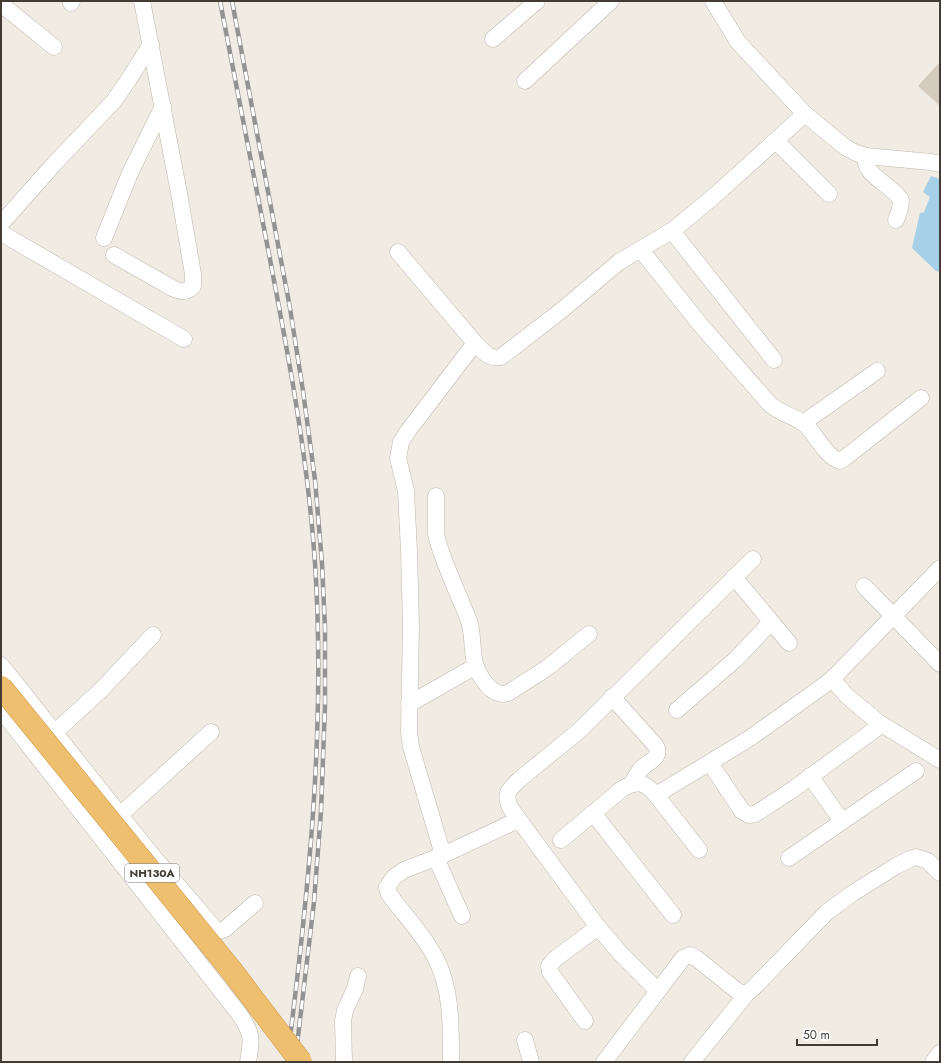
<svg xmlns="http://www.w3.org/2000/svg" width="941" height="1063" font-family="Jost,sans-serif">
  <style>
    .water { fill: #a6d0e8 }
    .building { fill: #d4cabe }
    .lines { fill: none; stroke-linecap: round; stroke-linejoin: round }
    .minor-casing { stroke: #beb6ab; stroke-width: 17 }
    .minor { stroke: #fff; stroke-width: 16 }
    .rail-casing { stroke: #939393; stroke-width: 4.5 }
    .rail { stroke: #fff; stroke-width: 3; stroke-dasharray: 9; stroke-linecap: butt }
    .highway-bridge-casing { stroke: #cd9442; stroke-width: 23; stroke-linecap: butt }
    .highway-bridge { stroke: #efbf70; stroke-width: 22 }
    .labels { text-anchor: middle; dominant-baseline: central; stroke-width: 3; stroke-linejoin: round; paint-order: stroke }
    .shield { fill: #fff; stroke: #7b7672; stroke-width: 1 }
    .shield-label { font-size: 11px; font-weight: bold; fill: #423c35 }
  </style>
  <rect width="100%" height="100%" fill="#f0ece4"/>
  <polygon class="water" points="931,176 940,179 940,272 936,271 912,248 920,213 924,212 930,197 923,192"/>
  <polygon class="building" points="940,62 940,106 918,86"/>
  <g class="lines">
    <defs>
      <g id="minor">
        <polyline points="713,1 738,42 805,114 845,147 856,153 866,156 931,162 940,164"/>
        <polyline points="71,3 72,1"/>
        <polyline points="1,4 54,47"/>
        <polyline points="493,39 537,1"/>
        <polyline points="525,81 611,1"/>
        <polyline points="776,141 829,194"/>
        <path d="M866,156C862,176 892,184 901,200L900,209L896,220"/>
        <polyline points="1,224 54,164 114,101 129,79 151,44"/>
        <polyline points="672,231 774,360"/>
        <polyline points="1,233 184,339"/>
        <polyline points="104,238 130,173 163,106"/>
        <path d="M641,250L699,323L767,401C778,414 794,415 806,425C816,435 827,458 840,461L846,457L921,398"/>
        <path d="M398,252L475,343C483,351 489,360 501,357L562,310L619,262L673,230L712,198L805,114"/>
        <path d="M114,255L174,289C181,292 187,293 193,286V274L179,193L142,1"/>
        <polyline points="803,423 877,371"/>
        <path d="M436,496V534L438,542C446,569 459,595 469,621C474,636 471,653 476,667C481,679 493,698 508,693L547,668L589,634"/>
        <polyline points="734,577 789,643"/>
        <polyline points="864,586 940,664"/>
        <polyline points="1,665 151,854 215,929 219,931 225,929 255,903"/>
        <polyline points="832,679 847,696 878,722 940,760"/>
        <path d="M612,697L656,746C662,758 649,761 642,768C638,772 635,779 631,784"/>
        <polyline points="409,704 476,666"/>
        <path d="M1,710L240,1015C253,1035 252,1039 248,1062"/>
        <polyline points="677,710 736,659 771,622"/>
        <polyline points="55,732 100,691 153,635"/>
        <polyline points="710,763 742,811 749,815 755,814 792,790 881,725"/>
        <polyline points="810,776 842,821"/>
        <polyline points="656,795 750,738 823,686 832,679 940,568"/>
        <polyline points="593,813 673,915"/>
        <polyline points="120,815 211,732"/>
        <path d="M561,840L622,789C638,780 645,782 656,795L699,850"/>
        <polyline points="443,855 411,747 409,732 411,626 409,551 406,491 398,458 401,442 408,431 475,343"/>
        <polyline points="436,858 462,916"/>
        <polyline points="789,858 916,771"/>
        <path d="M658,991L620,953L598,927L511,809C503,794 509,789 520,779L580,730L753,559"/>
        <polyline points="585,1021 550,972 549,966 555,959 598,927"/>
        <polyline points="525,1040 531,1062"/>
        <polyline points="344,1062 343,1021 345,1010 355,989 358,976"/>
        <path d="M451,1062C451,1028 452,990 436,959C424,935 405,916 389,894L387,887L394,877L404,870L443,855L518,820"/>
        <path d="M604,1062L683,958L690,955L696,958L736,990C747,998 752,989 760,981L827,912L853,893L896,866L910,859L916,857L928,861L940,873"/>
        <polyline points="692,1062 748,992"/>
        <polyline points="933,1062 940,1053"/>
      </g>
    </defs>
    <use href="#minor" class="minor-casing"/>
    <use href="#minor" class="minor"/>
    <defs>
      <g id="rail">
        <path d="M220,1C236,84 252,167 268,249C288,353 308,458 315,563C326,730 308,897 287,1062"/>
        <polyline points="232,1 290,308 303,391 315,480 322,563 325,628 325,706 321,811 314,902 295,1062"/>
      </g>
    </defs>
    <use href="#rail" class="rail-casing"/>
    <use href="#rail" class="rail"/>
    <defs>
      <polyline id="highway-bridge" points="1,687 232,971 301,1062"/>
    </defs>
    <use href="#highway-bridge" class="highway-bridge-casing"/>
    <use href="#highway-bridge" class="highway-bridge"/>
  </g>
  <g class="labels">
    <rect class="shield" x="125" y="864" width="54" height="18" rx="3"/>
    <g class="shield-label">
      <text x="152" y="873">NH130A</text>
    </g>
  </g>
  <rect width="941" height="1063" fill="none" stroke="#423c35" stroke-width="4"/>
  <path d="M797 1039v6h80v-6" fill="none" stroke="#423c35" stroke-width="2"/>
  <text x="803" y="1039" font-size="12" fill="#423c35" stroke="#ffffff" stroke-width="3" paint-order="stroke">50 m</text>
</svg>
